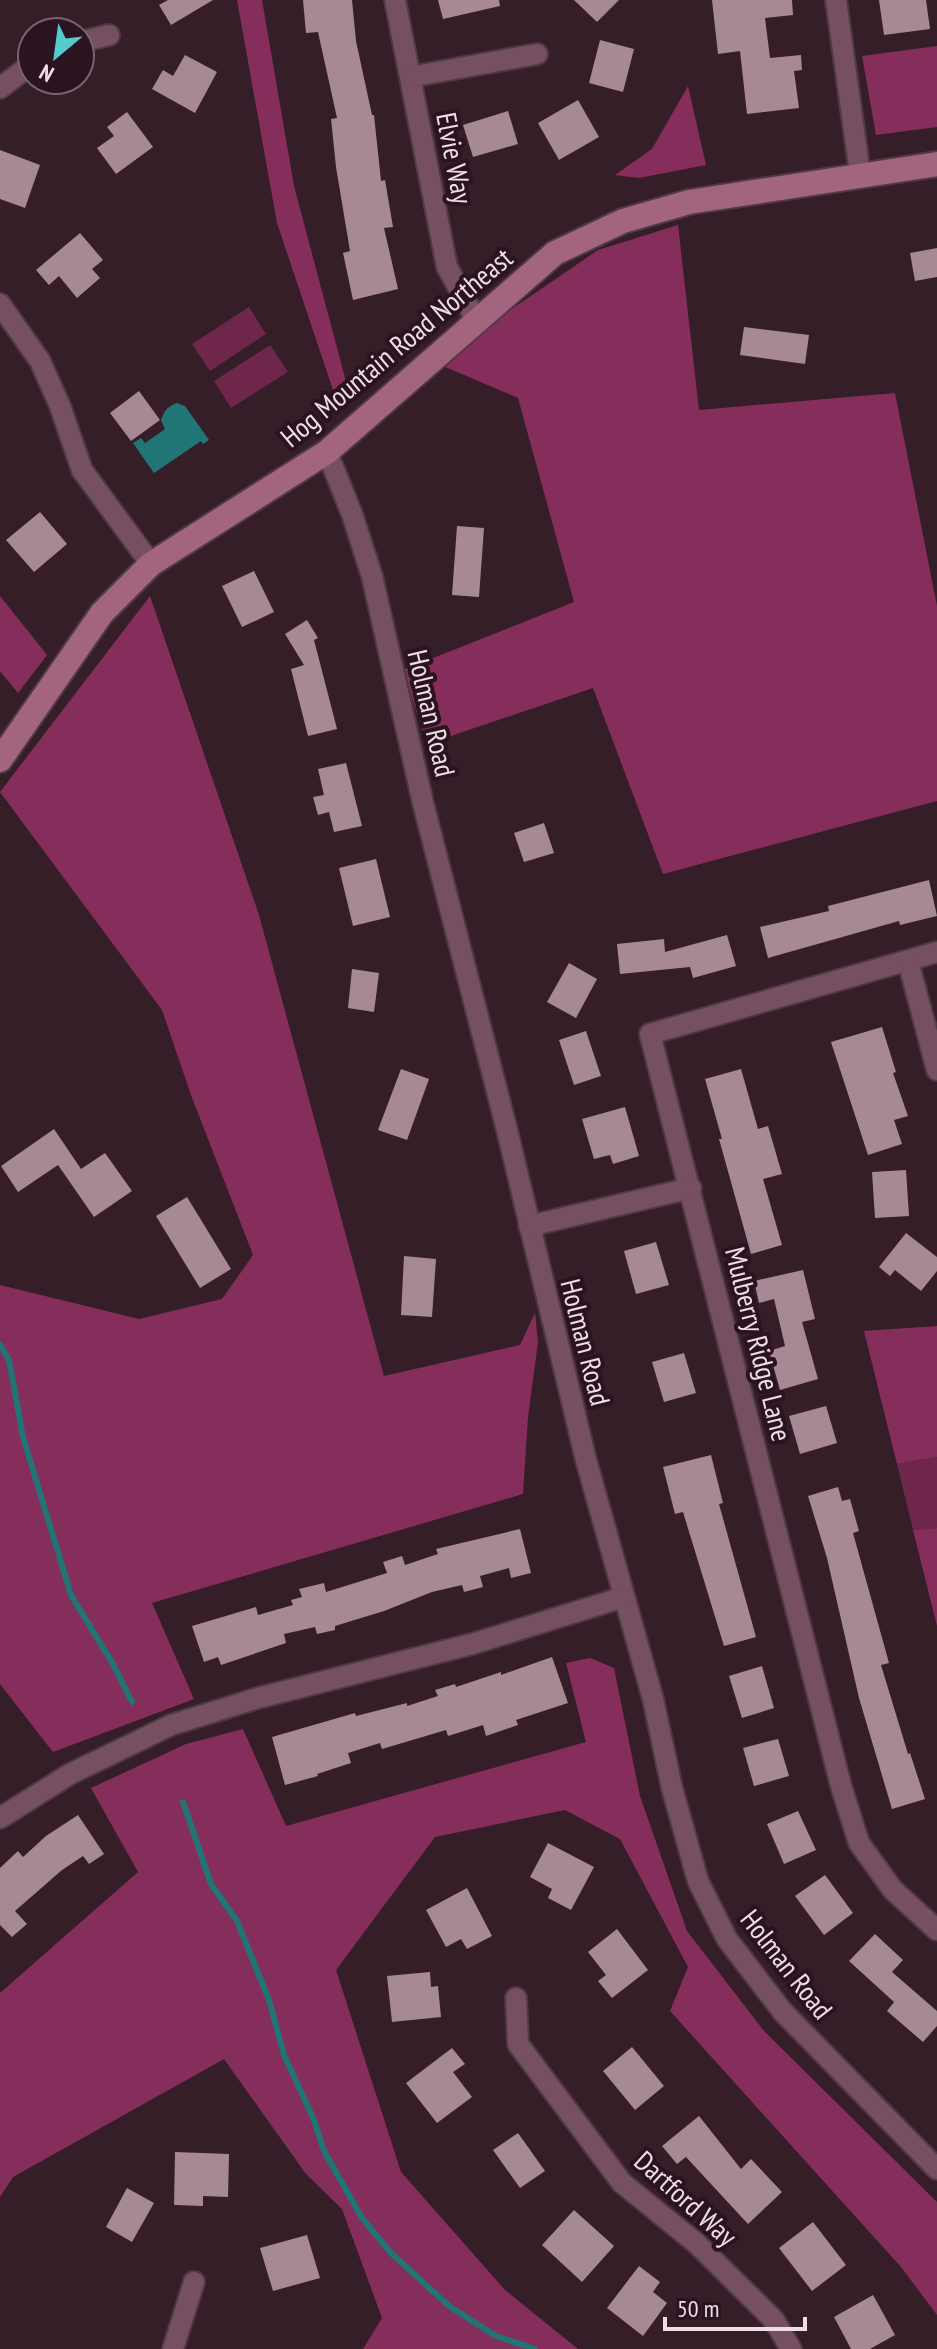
<svg xmlns="http://www.w3.org/2000/svg" width="937" height="2349" font-family="'PT Sans Narrow',sans-serif">
  <style>
    .green { fill: #6f264b }
    .forest { fill: #862e5b }
    .water { fill: #217574 }
    .lines { fill: none; stroke-linecap: round; stroke-linejoin: round }
    .stream { stroke: #217574; stroke-width: 6 }
    .building { fill: #a78995 }
    .street-casing { stroke: #4f3942; stroke-width: 24 }
    .secondary-casing { stroke: #4f3942; stroke-width: 28 }
    .street { stroke: #764f60; stroke-width: 20 }
    .secondary { stroke: #a36480; stroke-width: 24 }
    .labels { text-anchor: middle; dominant-baseline: central; stroke-width: 8; stroke-linejoin: round; paint-order: stroke }
    .street-label { font-size: 28px; fill: #efdee5; stroke: #2b141f }
  </style>
  <rect width="100%" height="100%" fill="#351e28"/>
  <g class="green">
    <polygon points="249,307 266,334 210,371 192,344"/>
    <polygon points="270,345 288,372 231,408 214,381"/>
    <polygon points="937,1457 937,1528 913,1530 897,1464"/>
  </g>
  <g class="forest">
    <polygon points="237,0 262,0 294,186 348,389 336,399 277,223"/>
    <polygon points="937,46 937,127 876,135 862,56"/>
    <polygon points="688,86 706,165 639,178 615,175 652,149"/>
    <polygon points="678,225 699,410 895,393 937,606 937,801 663,874 593,688 427,744 403,670 574,602 518,398 443,366 503,315 598,250"/>
    <polygon points="0,596 47,655 18,693 0,671"/>
    <polygon points="150,596 259,915 384,1376 520,1345 535,1313 538,1342 528,1417 523,1494 152,1603 194,1699 53,1752 0,1684 0,1285 139,1319 222,1299 253,1255 191,1095 162,1010 0,792"/>
    <polygon points="937,1326 937,1457 897,1464 864,1331"/>
    <polygon points="937,1528 937,1626 913,1530"/>
    <polygon points="590,1658 614,1668 640,1796 687,1931 764,2031 937,2202 937,2315 901,2267 670,2011 688,1967 620,1839 565,1810 435,1837 336,1970 401,2172 505,2290 578,2349 363,2349 382,2318 342,2209 306,2174 224,2059 13,2177 0,2197 0,1993 138,1872 91,1788 186,1744 243,1729 286,1826 586,1742 566,1663"/>
  </g>
  <path class="water" d="M177,403L185,406L209,440L203,444L201,441L154,473L133,443L141,438L145,443L165,429L161,420C164,411 168,406 177,403Z"/>
  <g class="lines">
    <g class="stream">
      <polyline points="0,1345 9,1360 23,1437 71,1595 113,1664 132,1702"/>
      <polyline points="183,1802 211,1884 237,1921 269,2000 284,2055 314,2120 324,2151 362,2218 391,2253 449,2306 496,2336 535,2349"/>
    </g>
  </g>
  <g class="building">
    <polygon points="168,0 213,0 171,25 159,5"/>
    <polygon points="303,0 352,0 356,41 372,115 374,115 381,181 385,180 393,227 384,228 398,289 353,300 343,253 350,251 336,167 331,119 337,118 318,32 306,33"/>
    <polygon points="438,0 499,0 500,6 443,19"/>
    <polygon points="574,0 619,0 597,22"/>
    <polygon points="712,0 792,0 793,15 765,18 770,58 801,55 802,70 794,71 799,108 747,114 740,51 718,54"/>
    <polygon points="879,0 926,0 930,29 884,35"/>
    <polygon points="600,40 634,49 623,92 589,83"/>
    <polygon points="185,55 217,72 195,113 152,89 163,70 173,76"/>
    <polygon points="578,100 599,137 559,160 538,123"/>
    <polygon points="508,111 518,144 473,157 463,125"/>
    <polygon points="127,112 153,147 116,174 97,148 114,136 107,127"/>
    <polygon points="0,150 40,165 25,208 0,199"/>
    <polygon points="80,233 103,260 92,269 100,278 77,298 59,276 49,285 36,270"/>
    <polygon points="937,248 937,277 915,281 910,253"/>
    <polygon points="744,327 809,335 805,364 740,355"/>
    <polygon points="139,391 160,420 131,441 110,413"/>
    <polygon points="40,512 67,544 34,572 6,540"/>
    <polygon points="457,526 484,528 479,597 452,595"/>
    <polygon points="254,571 274,612 242,627 222,586"/>
    <polygon points="307,620 318,638 314,640 337,729 308,736 291,669 304,665 285,634"/>
    <polygon points="346,763 362,826 334,832 329,812 318,815 313,797 324,795 318,769"/>
    <polygon points="544,823 554,853 524,862 514,833"/>
    <polygon points="376,859 390,917 353,926 339,868"/>
    <polygon points="929,880 937,916 900,925 899,921 768,958 760,927 829,911 828,906"/>
    <polygon points="727,935 736,966 693,978 690,967 620,974 617,944 664,939 665,952"/>
    <polygon points="569,963 597,979 576,1018 547,1002"/>
    <polygon points="352,969 379,973 374,1012 348,1008"/>
    <polygon points="882,1027 896,1072 893,1073 908,1116 894,1120 902,1144 868,1155 831,1042"/>
    <polygon points="586,1031 601,1076 574,1085 559,1040"/>
    <polygon points="401,1069 429,1079 407,1140 378,1130"/>
    <polygon points="741,1069 758,1129 768,1126 782,1174 763,1179 782,1245 751,1254 719,1139 722,1139 705,1079"/>
    <polygon points="625,1107 639,1156 613,1164 610,1155 594,1159 582,1119"/>
    <polygon points="54,1129 81,1169 105,1153 132,1191 94,1217 58,1165 18,1192 1,1166"/>
    <polygon points="906,1170 909,1216 875,1218 872,1172"/>
    <polygon points="187,1197 231,1269 200,1288 156,1216"/>
    <polygon points="906,1233 937,1257 937,1271 921,1291 895,1270 890,1276 879,1267"/>
    <polygon points="656,1242 669,1285 636,1294 624,1251"/>
    <polygon points="404,1256 436,1259 432,1317 401,1315"/>
    <polygon points="803,1270 815,1319 802,1322 818,1379 780,1390 769,1351 785,1346 774,1299 759,1303 754,1281"/>
    <polygon points="684,1353 696,1393 664,1402 652,1362"/>
    <polygon points="826,1406 837,1443 800,1454 789,1416"/>
    <polygon points="711,1455 723,1503 719,1504 756,1637 724,1646 683,1512 675,1514 663,1467"/>
    <polygon points="838,1487 842,1501 850,1499 859,1531 853,1533 889,1663 881,1665 908,1754 910,1753 925,1799 892,1809 859,1698 827,1558 808,1496"/>
    <polygon points="520,1529 531,1573 511,1578 509,1568 480,1576 483,1587 464,1592 462,1585 432,1592 384,1611 335,1626 335,1630 317,1634 315,1627 284,1634 286,1643 221,1665 218,1657 204,1662 192,1626 256,1607 258,1615 293,1605 291,1600 302,1597 299,1589 324,1583 326,1592 387,1573 383,1562 402,1556 405,1565 438,1554 436,1549"/>
    <polygon points="552,1657 568,1703 516,1720 518,1725 486,1736 483,1725 448,1736 446,1730 382,1749 380,1743 348,1753 351,1763 317,1774 318,1776 285,1785 272,1737 355,1713 356,1716 407,1703 407,1706 438,1696 435,1690 455,1684 456,1687 501,1672 501,1675"/>
    <polygon points="762,1666 774,1708 742,1718 729,1676"/>
    <polygon points="778,1739 789,1776 754,1786 743,1748"/>
    <polygon points="798,1811 816,1850 784,1864 767,1824"/>
    <polygon points="78,1815 104,1854 89,1864 83,1856 62,1870 15,1911 27,1924 12,1937 0,1925 0,1868 18,1851 23,1857 46,1836"/>
    <polygon points="548,1843 594,1867 571,1910 548,1898 552,1889 530,1877"/>
    <polygon points="825,1875 853,1913 824,1935 795,1896"/>
    <polygon points="467,1888 492,1936 467,1949 461,1939 446,1947 426,1910"/>
    <polygon points="617,1929 648,1970 612,1998 598,1981 606,1975 588,1952"/>
    <polygon points="875,1934 903,1960 892,1972 937,2011 937,2026 923,2042 887,2011 894,2002 849,1961"/>
    <polygon points="430,1972 431,1987 438,1986 441,2017 392,2022 387,1976"/>
    <polygon points="632,2047 664,2086 635,2110 603,2071"/>
    <polygon points="452,2048 465,2064 453,2072 472,2097 437,2123 406,2083"/>
    <polygon points="699,2116 741,2169 751,2159 782,2192 748,2224 686,2157 677,2164 662,2146"/>
    <polygon points="518,2133 545,2171 520,2188 493,2150"/>
    <polygon points="175,2152 229,2154 228,2197 203,2196 203,2206 174,2205"/>
    <polygon points="127,2188 154,2203 132,2242 106,2227"/>
    <polygon points="574,2210 614,2246 582,2282 542,2245"/>
    <polygon points="813,2222 846,2265 812,2291 779,2248"/>
    <polygon points="307,2235 320,2278 273,2291 260,2248"/>
    <polygon points="639,2266 660,2282 653,2292 667,2303 643,2336 607,2308"/>
    <polygon points="873,2295 895,2335 870,2349 851,2349 834,2317"/>
  </g>
  <g class="lines">
    <defs>
      <g id="street">
        <polyline points="395,0 447,267 476,320"/>
        <polyline points="836,0 860,174"/>
        <polyline points="80,42 109,35"/>
        <polyline points="410,77 537,54"/>
        <polyline points="0,88 32,64"/>
        <polyline points="0,304 40,361 60,406 82,470 151,564"/>
        <polyline points="327,452 352,514 372,576 423,803 507,1130 586,1460 653,1699 672,1788 698,1881 727,1939 783,2012 937,2169"/>
        <polyline points="937,952 650,1034 841,1786 859,1843 893,1890 937,1930"/>
        <polyline points="908,961 937,1070"/>
        <polyline points="529,1226 691,1188"/>
        <polyline points="0,1818 70,1774 171,1725 258,1698 472,1644 624,1597"/>
        <polyline points="516,1998 518,2044 622,2183 696,2243 774,2320 791,2349"/>
        <polyline points="173,2349 194,2282"/>
      </g>
      <polyline id="secondary" points="0,760 102,613 151,564 327,452 555,253 623,221 689,202 937,164"/>
    </defs>
    <use href="#street" class="street-casing"/>
    <use href="#secondary" class="secondary-casing"/>
    <use href="#street" class="street"/>
    <use href="#secondary" class="secondary"/>
  </g>
  <g class="labels">
    <g class="street-label">
      <text transform="translate(455 158) rotate(79)">Elvie Way</text>
      <text transform="translate(396 347) rotate(-40)">Hog Mountain Road Northeast</text>
      <text transform="translate(432 713) rotate(77)">Holman Road</text>
      <text transform="translate(586 1342) rotate(76)">Holman Road</text>
      <text transform="translate(759 1344) rotate(76)">Mulberry Ridge Lane</text>
      <text transform="translate(787 1964) rotate(52)">Holman Road</text>
      <text transform="translate(686 2198) rotate(42)">Dartford Way</text>
    </g>
  </g>
  <g transform="translate(56 56) rotate(209)"><circle r="38" fill="#2b141f" stroke="#79656e" stroke-width="2"/>
  <path d="M0-6L14 30L0 20L-14 30Z" fill="#53cdcb"/>
  <text y="-12" font-size="22" font-weight="bold" text-anchor="middle" fill="#efdee5">N</text>
  </g>
  <path d="M665 2317v12h140v-12" fill="none" stroke="#efdee5" stroke-width="4"/>
  <text x="677" y="2317" font-size="24" fill="#efdee5" stroke="#2b141f" stroke-width="6" paint-order="stroke">50 m</text>
</svg>
